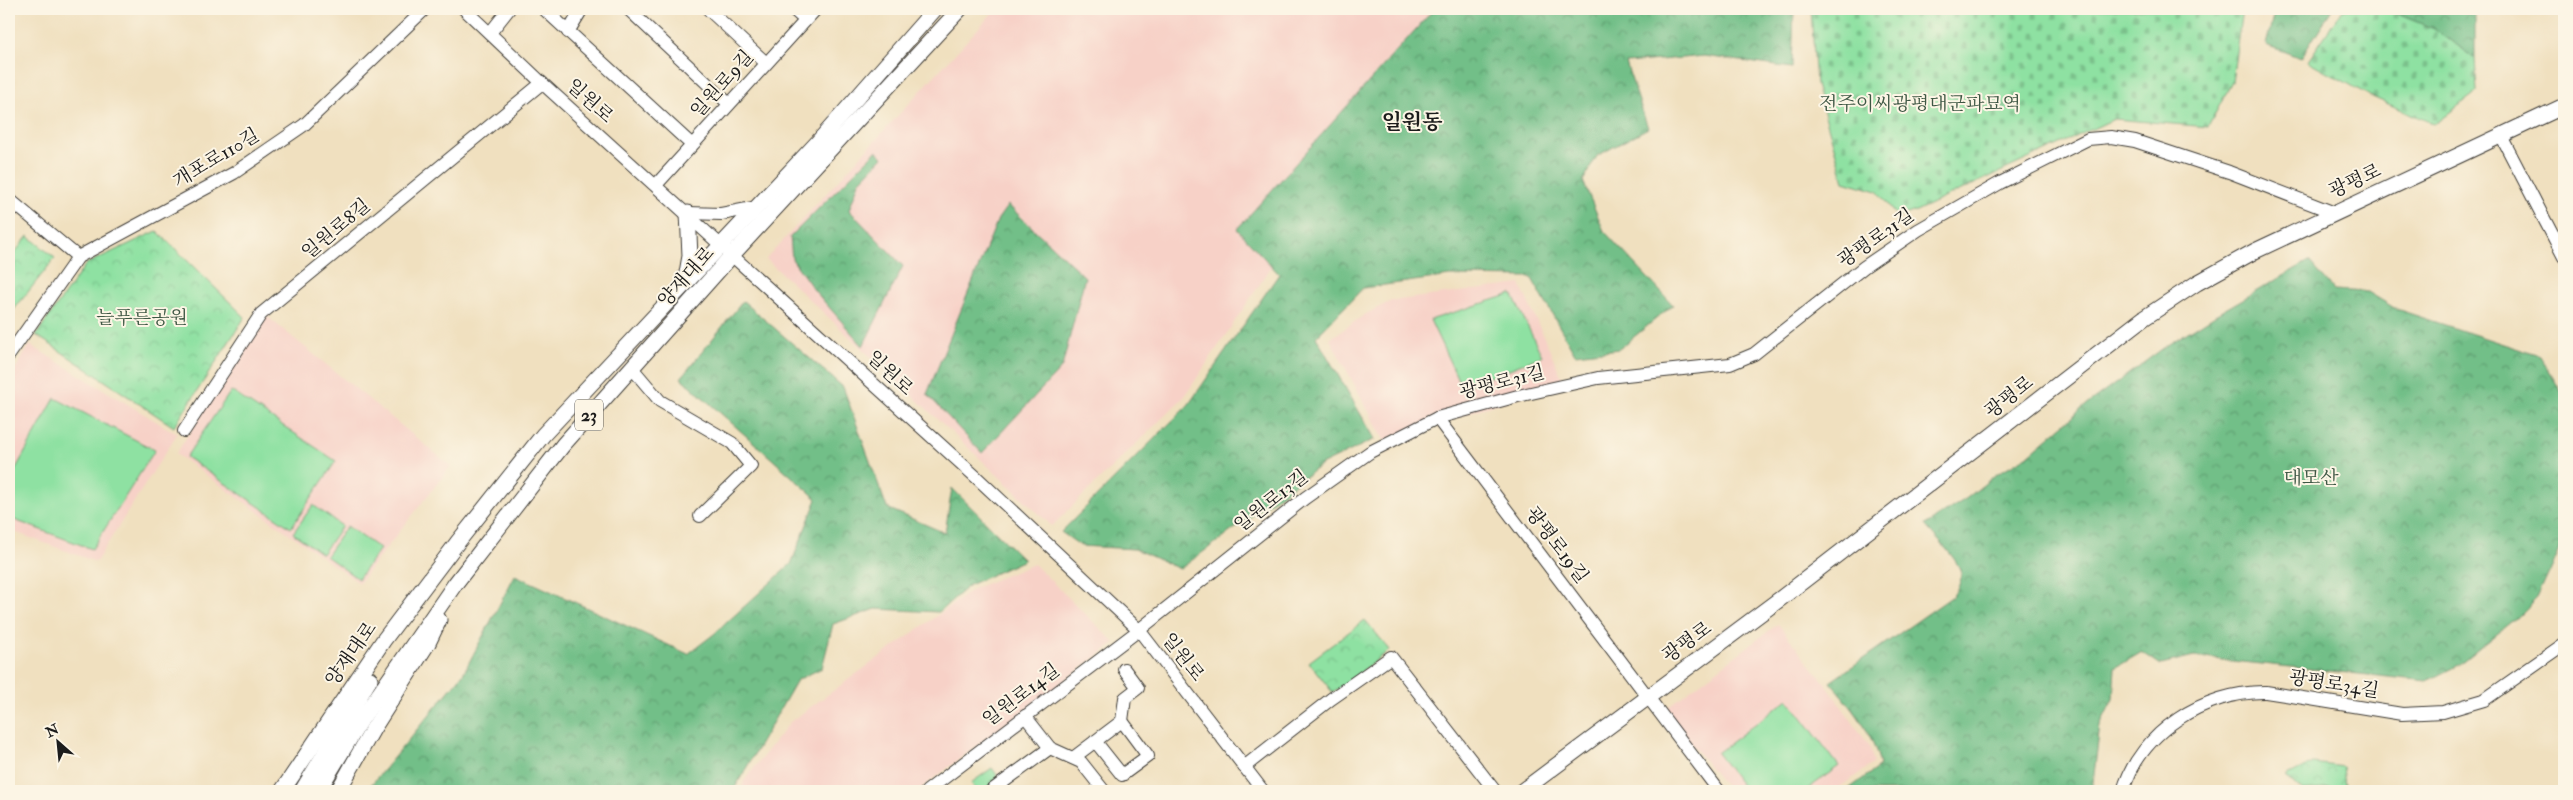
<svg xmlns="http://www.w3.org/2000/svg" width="2573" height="800" font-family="'IM FELL Double Pica','Noto Serif KR',serif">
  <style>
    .built { fill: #f7d1c7 }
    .grass { fill: #8ee1a2; stroke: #557e5f }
    .forest { fill: url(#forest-crowns); stroke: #476e52 }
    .cemetery { fill: url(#cemetery-stones); stroke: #557e5f }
    .park { fill: url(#park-crowns); stroke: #557e5f }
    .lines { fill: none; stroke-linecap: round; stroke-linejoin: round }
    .minor-casing { stroke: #3c3934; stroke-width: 14 }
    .major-casing { stroke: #3c3934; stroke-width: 17 }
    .minor { stroke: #fff; stroke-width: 12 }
    .major { stroke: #fff; stroke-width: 15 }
    .labels { text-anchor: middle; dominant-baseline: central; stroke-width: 4; stroke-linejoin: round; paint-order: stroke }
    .shield { fill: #fcf5e5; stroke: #5f5d58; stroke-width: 1 }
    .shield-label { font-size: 18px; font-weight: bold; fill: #1c1c1c }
    .street-label { font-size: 19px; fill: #1c1c1c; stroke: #fcf5e5 }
    .park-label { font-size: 19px; fill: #3e5744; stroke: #fcf5e5 }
    .quarter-label { font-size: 21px; font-weight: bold; fill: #1c1c1c; stroke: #fcf5e5 }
  </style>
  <defs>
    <pattern id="forest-crowns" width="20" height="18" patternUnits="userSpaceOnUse" patternTransform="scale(1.25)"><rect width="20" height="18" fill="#72bf88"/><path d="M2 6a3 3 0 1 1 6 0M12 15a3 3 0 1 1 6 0" fill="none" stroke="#5d9a6e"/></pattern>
    <pattern id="cemetery-stones" width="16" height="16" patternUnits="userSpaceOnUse" patternTransform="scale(1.25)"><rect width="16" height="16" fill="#8ee1a2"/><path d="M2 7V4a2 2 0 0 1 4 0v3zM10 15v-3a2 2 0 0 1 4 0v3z" fill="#7ac08b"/></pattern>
    <pattern id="park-crowns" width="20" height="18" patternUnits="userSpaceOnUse" patternTransform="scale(1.25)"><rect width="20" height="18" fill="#8ee1a2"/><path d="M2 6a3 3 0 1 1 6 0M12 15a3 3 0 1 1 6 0" fill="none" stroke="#7ac08b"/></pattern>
  </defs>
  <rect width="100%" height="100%" fill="#fcf5e5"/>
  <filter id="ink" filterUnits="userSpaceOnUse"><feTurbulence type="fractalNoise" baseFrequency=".02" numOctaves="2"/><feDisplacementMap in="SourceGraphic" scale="10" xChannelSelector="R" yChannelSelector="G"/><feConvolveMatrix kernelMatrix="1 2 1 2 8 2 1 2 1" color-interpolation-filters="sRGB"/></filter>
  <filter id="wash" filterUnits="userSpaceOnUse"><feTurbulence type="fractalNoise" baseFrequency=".0096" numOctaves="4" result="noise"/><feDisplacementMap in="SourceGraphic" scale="20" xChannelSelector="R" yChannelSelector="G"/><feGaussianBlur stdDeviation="1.12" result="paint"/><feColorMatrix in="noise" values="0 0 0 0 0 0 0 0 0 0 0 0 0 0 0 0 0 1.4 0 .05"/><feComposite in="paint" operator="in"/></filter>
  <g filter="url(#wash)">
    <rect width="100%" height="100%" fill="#f0e0bf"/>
    <g class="built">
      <polygon points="996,9 1444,9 1185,396 1052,526 766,259"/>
      <polygon points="1520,284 1564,382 1384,440 1330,339 1364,315 1391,301"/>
      <polygon points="264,314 451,466 359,583 176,454"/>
      <polygon points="30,345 177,434 96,562 9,530 9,379"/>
      <polygon points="1034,564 1115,643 917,791 741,791 744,781 790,722 975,588"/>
      <polygon points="1778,624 1825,683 1869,745 1874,763 1834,791 1729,791 1664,710"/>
    </g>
    <g class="grass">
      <polygon points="1512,294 1542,356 1462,388 1430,320"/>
      <polygon points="231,391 336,461 291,528 186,457"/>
      <polygon points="55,398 155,450 92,549 9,518 9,481"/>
      <polygon points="313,505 342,526 322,554 293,533"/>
      <polygon points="347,526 380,549 358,579 326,556"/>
      <polygon points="1788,699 1839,766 1805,791 1746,791 1717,753"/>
    </g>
    <g class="forest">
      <polygon points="1434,9 1794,9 1792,68 1704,56 1626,63 1648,128 1597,156 1583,181 1604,231 1673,305 1619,349 1575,354 1531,277 1450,276 1363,288 1316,337 1375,439 1321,465 1180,569 1135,549 1081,546 1061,532 1189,404 1279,274 1237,229"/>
      <polygon points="2275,9 2332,9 2301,58 2266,45"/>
      <polygon points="2385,9 2475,9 2475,58 2434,29"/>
      <polygon points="876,151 883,157 859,182 849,210 903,266 863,346 814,290 792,259 790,237"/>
      <polygon points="1008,205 1085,277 1062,367 982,453 927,394 998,219"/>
      <path d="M2309,261L2334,290L2368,292L2396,309L2540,356L2564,396V539L2537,598L2518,617L2460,664L2427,681L2194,657L2161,665L2142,652L2115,668L2113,699L2100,725L2092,791H1846L1880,766C1874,733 1852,707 1830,682L1953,596C1957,589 1962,582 1961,573C1959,560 1934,536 1925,525L1967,498L1998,473L2027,456L2085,406L2169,344L2215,315Z"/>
      <polygon points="743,301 843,387 887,508 945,533 952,488 1024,560 969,585 939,612 876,609 833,624 822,668 797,680 733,791 366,791 463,674 515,575 688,654 714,634 791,564 817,499 681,378"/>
    </g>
    <g class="cemetery">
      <polygon points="1811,9 2242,9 2232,82 2208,127 2114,119 1916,211 1898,217 1877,191 1844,181 1816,85"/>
      <polygon points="2343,9 2385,9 2434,29 2475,58 2477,92 2434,124 2370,96 2308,61"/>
    </g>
    <g class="park">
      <polygon points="157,231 245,317 174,427 36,335 86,264"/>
      <polygon points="28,236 55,258 9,316 9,260"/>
      <polygon points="1365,620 1390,650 1333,693 1309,662"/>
      <polygon points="2313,763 2343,767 2345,787 2303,791 2286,777"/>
      <polygon points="992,768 1000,779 983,791 977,791 971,783"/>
    </g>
  </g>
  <g filter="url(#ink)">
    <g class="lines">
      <defs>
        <g id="minor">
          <polyline points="464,9 542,83 975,476 1139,630 1263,791"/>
          <polyline points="544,9 692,145"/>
          <polyline points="628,9 729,104"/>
          <polyline points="708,9 766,63"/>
          <polyline points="793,9 805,20"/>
          <polyline points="568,32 582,9"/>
          <polyline points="490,33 509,9"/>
          <polyline points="2501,136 2564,257"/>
          <polyline points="656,185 816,9"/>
          <polyline points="9,199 78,257"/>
          <polyline points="688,213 721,214 758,207"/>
          <polyline points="9,355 78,257 234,173 304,125 425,9"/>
          <polyline points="632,368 660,401 732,443 751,466 700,516"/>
          <polyline points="1437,418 1719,791"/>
          <polyline points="184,431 261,314 542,83"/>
          <polyline points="1025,716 1050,748 1081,762 1104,791"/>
          <polyline points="1122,721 1125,698 1138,688 1124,669"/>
          <polyline points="1073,758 1122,721 1148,756 1122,775 1095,741"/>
          <polyline points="1244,767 1331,699 1391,657 1495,791"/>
          <polyline points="927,791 1139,630 1305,498 1370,452 1437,418 1518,396 1598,378 1730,364 1754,354 1864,267 1918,230 2000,183 2088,139 2111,137 2135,141 2229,172 2335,213"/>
          <polyline points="991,791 1050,748"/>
          <path d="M2123,791C2140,732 2205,691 2266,692L2402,714L2443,712L2484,700L2564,644"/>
        </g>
        <g id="major">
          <polyline points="685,284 690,256 688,213"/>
          <polyline points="282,791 383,641 457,543 543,435 817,143 935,9"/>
          <polyline points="302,791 370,679"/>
          <polyline points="318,791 361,720 455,584 563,445 733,254 960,9"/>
          <polyline points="338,791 373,729 428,643 439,620"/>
          <polyline points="1522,791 1780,599 2144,318 2197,283 2255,251 2564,106"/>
        </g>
      </defs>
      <use href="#minor" class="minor-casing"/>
      <use href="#major" class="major-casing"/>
      <use href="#minor" class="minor"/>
      <use href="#major" class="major"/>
    </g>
  </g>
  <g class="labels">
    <rect class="shield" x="575" y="399.5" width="28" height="31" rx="4"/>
    <g class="shield-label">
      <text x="589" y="415">23</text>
    </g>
    <g class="street-label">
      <text transform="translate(722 84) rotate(-48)">일원로9길</text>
      <text transform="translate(590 101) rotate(42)">일원로</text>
      <text transform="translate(216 158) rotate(-31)">개포로110길</text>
      <text transform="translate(2355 181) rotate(-25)">광평로</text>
      <text transform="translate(336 229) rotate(-40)">일원로8길</text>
      <text transform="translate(1876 238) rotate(-35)">광평로31길</text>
      <text transform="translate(686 277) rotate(-48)">양재대로</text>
      <text transform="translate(890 373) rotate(43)">일원로</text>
      <text transform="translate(1502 382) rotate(-14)">광평로31길</text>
      <text transform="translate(2009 397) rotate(-38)">광평로</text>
      <text transform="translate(1271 501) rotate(-38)">일원로13길</text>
      <text transform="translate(1557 545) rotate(53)">광평로19길</text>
      <text transform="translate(1687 642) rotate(-36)">광평로</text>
      <text transform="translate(351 654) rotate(-55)">양재대로</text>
      <text transform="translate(1183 657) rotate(52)">일원로</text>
      <text transform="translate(2334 684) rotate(9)">광평로34길</text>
      <text transform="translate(1021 695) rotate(-37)">일원로14길</text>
    </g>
    <g class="park-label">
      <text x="1920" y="104">전주이씨광평대군파묘역</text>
      <text x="142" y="318">늘푸른공원</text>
      <text x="2311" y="478">대모산</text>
    </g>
    <g class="quarter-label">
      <text x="1412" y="122">일원동</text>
    </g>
  </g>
  <rect width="2573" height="800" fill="none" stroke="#fcf5e5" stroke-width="30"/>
  <g transform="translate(58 742) rotate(333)" stroke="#fcf5e5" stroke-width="4" paint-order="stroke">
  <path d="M0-4L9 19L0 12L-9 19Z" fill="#1c1c1c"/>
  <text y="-8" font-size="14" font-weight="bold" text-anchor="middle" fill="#1c1c1c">N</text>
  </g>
</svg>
